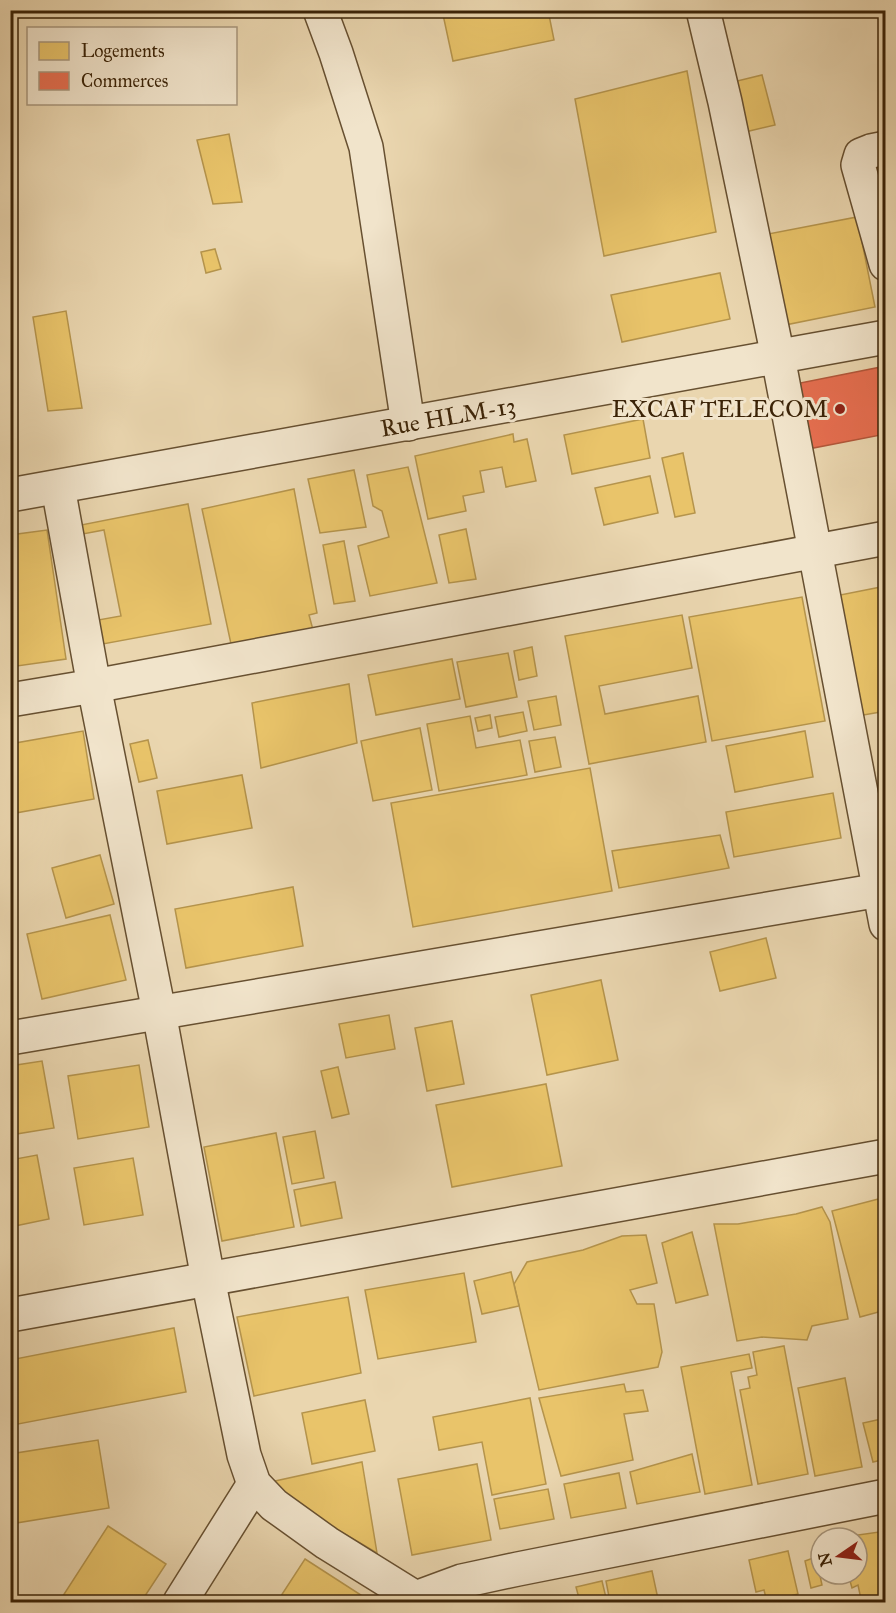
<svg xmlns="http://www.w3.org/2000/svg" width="896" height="1613" font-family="'IM FELL Great Primer',serif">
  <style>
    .homes { fill: #e9c46a; stroke: #b5944c; stroke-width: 1.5 }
    .shops { fill: #e76f51; stroke: #b3583b; stroke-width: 1.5 }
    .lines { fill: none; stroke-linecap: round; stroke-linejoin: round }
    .minor-casing { stroke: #675031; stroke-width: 36 }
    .minor { stroke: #f1e4cb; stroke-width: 33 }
    .poi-dot { fill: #8f2418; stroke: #f1e4cb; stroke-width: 2 }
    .labels { text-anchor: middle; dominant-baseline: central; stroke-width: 6; stroke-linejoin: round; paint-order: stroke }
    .poi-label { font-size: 24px; fill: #3b2307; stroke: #f1e4cb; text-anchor: end }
    .street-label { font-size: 24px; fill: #3b2307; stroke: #f1e4cb }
  </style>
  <rect width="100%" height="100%" fill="#ead6af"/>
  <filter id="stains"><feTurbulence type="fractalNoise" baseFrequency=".00333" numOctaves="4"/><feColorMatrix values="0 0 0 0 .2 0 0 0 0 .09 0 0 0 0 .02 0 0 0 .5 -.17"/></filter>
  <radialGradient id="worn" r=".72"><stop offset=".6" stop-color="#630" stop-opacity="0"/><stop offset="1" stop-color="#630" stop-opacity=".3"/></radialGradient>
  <g class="homes">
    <polygon points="442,10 548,10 554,40 453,61"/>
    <polygon points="687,71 716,232 604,256 575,99"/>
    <polygon points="762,75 775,125 745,132 733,82"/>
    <polygon points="229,134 242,202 213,204 197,140"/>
    <polygon points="886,157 886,224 869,160"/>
    <polygon points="857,217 875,307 785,325 768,234"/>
    <polygon points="215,249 221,269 206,273 201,252"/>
    <polygon points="720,273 730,319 622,342 611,295"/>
    <polygon points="66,311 82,408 48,411 33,317"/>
    <polygon points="643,419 650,458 572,474 564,435"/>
    <polygon points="513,434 514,442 527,439 536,481 506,487 502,467 480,471 484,492 463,496 466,511 428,519 415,456"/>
    <polygon points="683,453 695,513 675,517 662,458"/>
    <polygon points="408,467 437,583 370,596 358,546 389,537 382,511 373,506 367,475"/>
    <polygon points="354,470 366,527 320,533 308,479"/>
    <polygon points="650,476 658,513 604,525 595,488"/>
    <polygon points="294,489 317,613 309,615 313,630 231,644 202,509"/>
    <polygon points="188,504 211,624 103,644 98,620 121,616 104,530 83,534 81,525"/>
    <polygon points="466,529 476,579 449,583 439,535"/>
    <polygon points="47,530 66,659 10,667 10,535"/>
    <polygon points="344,541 355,601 334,604 323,545"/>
    <polygon points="886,586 886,711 858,716 835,596"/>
    <polygon points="802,597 825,721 712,741 689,617"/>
    <polygon points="682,615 692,668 599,686 605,714 698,696 706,742 589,764 565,636"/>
    <polygon points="532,647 537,676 519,680 514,651"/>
    <polygon points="508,653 517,697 466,707 457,662"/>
    <polygon points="452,659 460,699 376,715 368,675"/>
    <polygon points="349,684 357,743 261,768 252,703"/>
    <polygon points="556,696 561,725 534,730 528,701"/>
    <polygon points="523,712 527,731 499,737 495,717"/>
    <polygon points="490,715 492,728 478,731 475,718"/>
    <polygon points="470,716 476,748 520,740 527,775 439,791 427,724"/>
    <polygon points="420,728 432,790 373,801 361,741"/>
    <polygon points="83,731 94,799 10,814 10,744"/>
    <polygon points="805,731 813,777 735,792 726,746"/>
    <polygon points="555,737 561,767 535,772 529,741"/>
    <polygon points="148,740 157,778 139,782 130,744"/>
    <polygon points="590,768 612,891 413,927 391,803"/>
    <polygon points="242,775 252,828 167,844 157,791"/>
    <polygon points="833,793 841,838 734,857 726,812"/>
    <polygon points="720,835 729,868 619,888 612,851"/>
    <polygon points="100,855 114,904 66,918 52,868"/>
    <polygon points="293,887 303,946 186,968 175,909"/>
    <polygon points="110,915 126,980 42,999 27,934"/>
    <polygon points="766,938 776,978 720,991 710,952"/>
    <polygon points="601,980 618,1060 547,1075 531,995"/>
    <polygon points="389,1015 395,1049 346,1058 339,1024"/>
    <polygon points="452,1021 464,1084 427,1091 415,1028"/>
    <polygon points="42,1061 54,1128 10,1135 10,1066"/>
    <polygon points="139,1065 149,1127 78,1139 68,1076"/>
    <polygon points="338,1067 349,1114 332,1118 321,1071"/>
    <polygon points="546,1084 562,1166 452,1187 436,1105"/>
    <polygon points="315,1131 324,1178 292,1184 283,1137"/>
    <polygon points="276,1133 294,1227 222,1241 204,1147"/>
    <polygon points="37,1155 49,1219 10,1227 10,1160"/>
    <polygon points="133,1158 143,1215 84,1225 74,1168"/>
    <polygon points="335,1182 342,1218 301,1226 294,1190"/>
    <polygon points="886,1197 886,1310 860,1317 832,1211"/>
    <polygon points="822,1207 830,1222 848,1319 812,1326 807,1340 762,1337 737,1341 714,1224 738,1224 796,1214"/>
    <polygon points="692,1232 708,1295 676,1303 662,1243"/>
    <polygon points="646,1235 657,1283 630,1290 637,1304 654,1304 662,1352 658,1367 539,1390 514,1284 527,1262 583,1250 622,1236"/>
    <polygon points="511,1272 519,1306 482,1314 474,1281"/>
    <polygon points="464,1273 476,1342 378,1359 365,1290"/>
    <polygon points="348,1297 361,1373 254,1396 237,1317"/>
    <polygon points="174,1328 186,1392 13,1425 10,1413 10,1360"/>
    <polygon points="784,1346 808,1474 758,1484 740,1390 750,1388 748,1377 757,1375 753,1352"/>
    <polygon points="749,1354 752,1368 731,1372 752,1485 705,1494 681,1367"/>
    <polygon points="845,1378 862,1467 815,1476 798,1388"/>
    <polygon points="624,1384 626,1392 643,1390 648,1411 624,1414 633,1460 561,1476 539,1398"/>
    <polygon points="530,1398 546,1484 492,1495 482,1442 439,1450 433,1417"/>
    <polygon points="365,1400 375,1451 312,1464 302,1413"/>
    <polygon points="886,1418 886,1459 873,1462 863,1423"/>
    <polygon points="98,1440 109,1508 10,1524 10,1454"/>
    <polygon points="692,1454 700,1492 637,1504 630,1472"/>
    <polygon points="362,1462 377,1553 274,1492 266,1483"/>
    <polygon points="477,1464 491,1540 412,1555 398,1479"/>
    <polygon points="619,1473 626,1508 571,1518 564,1484"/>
    <polygon points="548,1489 554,1519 500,1529 494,1499"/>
    <polygon points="108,1526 166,1564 141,1602 59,1602"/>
    <polygon points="879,1532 886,1554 886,1602 856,1602 861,1599 858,1585 852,1588 848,1574 857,1574 857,1538 837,1538"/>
    <polygon points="788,1551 798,1594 767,1602 764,1590 756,1592 749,1560"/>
    <polygon points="816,1557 822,1585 811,1588 805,1561"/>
    <polygon points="305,1559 364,1597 361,1602 277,1602"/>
    <polygon points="652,1571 658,1599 641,1602 610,1602 606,1581"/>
    <polygon points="602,1581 607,1602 580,1602 576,1587"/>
    <polygon points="722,1596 723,1602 687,1602"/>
  </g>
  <polygon class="shops" points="886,366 886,434 803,450 790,385"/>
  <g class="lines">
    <defs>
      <g id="minor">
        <polyline points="320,10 336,53 366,147 408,424"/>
        <polyline points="703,10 725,102 778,357 886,924"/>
        <polyline points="886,148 871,151 861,155 858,165 886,264"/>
        <polyline points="58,487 94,686 159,1012 208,1279 244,1455 254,1484 274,1505 327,1543 422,1602"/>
        <polyline points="10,495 886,337"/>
        <polyline points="10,700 94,686 886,538"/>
        <polyline points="10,1038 886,889"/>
        <polyline points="10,1315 886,1156"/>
        <polyline points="180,1602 254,1484"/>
        <polyline points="413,1602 416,1598 462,1581 518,1569 886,1496"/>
      </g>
    </defs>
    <use href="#minor" class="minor-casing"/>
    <use href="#minor" class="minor"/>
  </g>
  <circle class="poi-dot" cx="840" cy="409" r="6"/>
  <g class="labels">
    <g class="poi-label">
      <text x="828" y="409">EXCAF TELECOM</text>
    </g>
    <g class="street-label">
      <text transform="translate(448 417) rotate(-10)">Rue HLM-13</text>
    </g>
  </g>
  <rect width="896" height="1613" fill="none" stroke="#ead6af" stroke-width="36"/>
  <rect x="12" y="12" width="872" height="1589" fill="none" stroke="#3b2307" stroke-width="3"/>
  <rect x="18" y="18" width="860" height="1577" fill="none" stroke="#3b2307" stroke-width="1.5"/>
  <rect x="27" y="27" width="210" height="78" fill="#f1e4cb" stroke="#a8977d" stroke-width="1.5"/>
  <rect x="39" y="42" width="30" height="18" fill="#e9c46a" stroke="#a8977d" stroke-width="1.5"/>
  <text x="81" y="57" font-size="18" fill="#3b2307">Logements</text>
  <rect x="39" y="72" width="30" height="18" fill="#e76f51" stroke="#a8977d" stroke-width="1.5"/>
  <text x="81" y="87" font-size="18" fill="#3b2307">Commerces</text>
  <g transform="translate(839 1556) rotate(256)"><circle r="28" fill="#f1e4cb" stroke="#a8977d" stroke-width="1.5"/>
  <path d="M0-4.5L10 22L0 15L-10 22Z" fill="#8f2418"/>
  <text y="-9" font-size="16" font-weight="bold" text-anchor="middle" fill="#3b2307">N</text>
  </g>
  <rect width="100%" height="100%" filter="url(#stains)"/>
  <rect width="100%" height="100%" fill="url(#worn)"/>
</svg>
